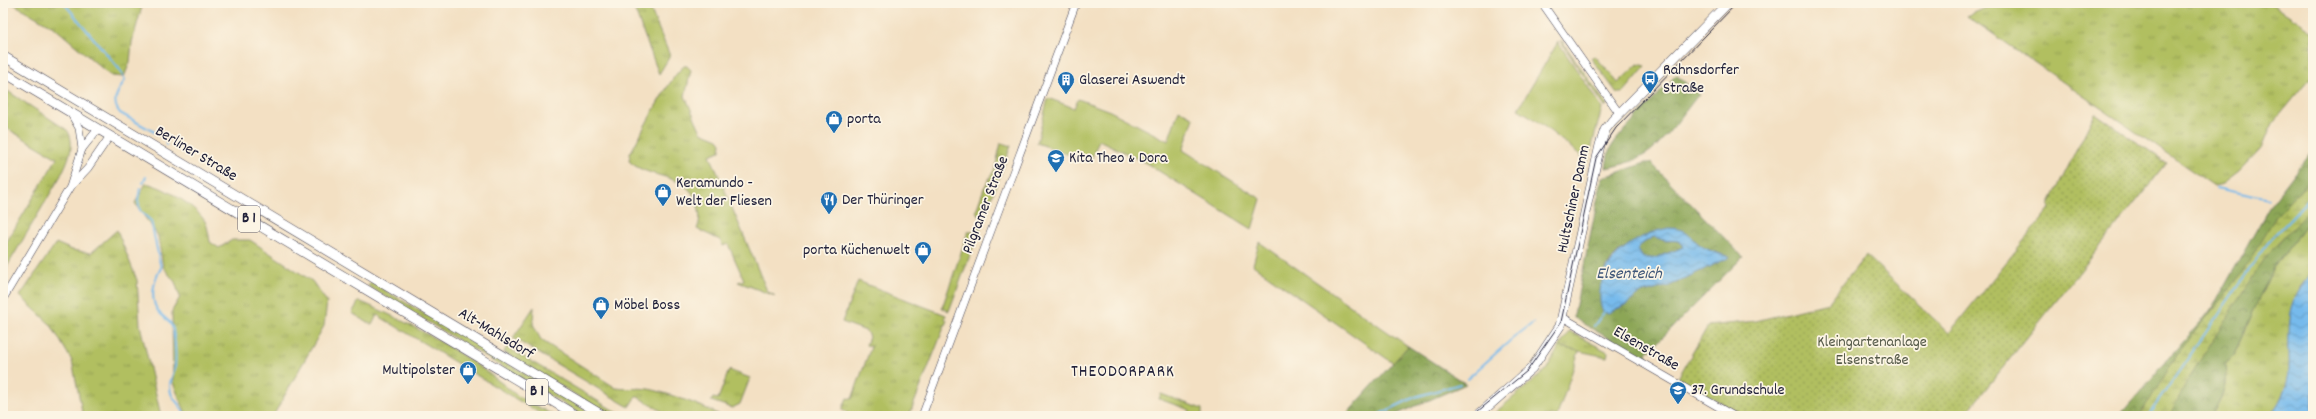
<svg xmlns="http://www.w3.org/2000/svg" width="2316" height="419" font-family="Dekko,sans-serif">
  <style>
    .grass { fill: url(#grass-tufts); stroke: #6a704e }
    .forest { fill: url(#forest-crowns); stroke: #576449; fill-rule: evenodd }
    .wetland { fill: url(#wetland-marsh); stroke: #6a704e }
    .park { fill: #b1bf61; stroke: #6a704e }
    .garden { fill: url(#garden-dots); stroke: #6a704e }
    .water { fill: url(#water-waves); stroke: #4c6e94; fill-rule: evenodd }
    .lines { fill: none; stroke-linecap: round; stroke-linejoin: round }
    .stream { stroke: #76baec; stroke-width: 2 }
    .minor-casing { stroke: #413e4f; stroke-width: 8 }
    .major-casing { stroke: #413e4f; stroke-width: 10 }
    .minor { stroke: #fff; stroke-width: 7 }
    .major { stroke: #fff; stroke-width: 9 }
    .tram { stroke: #22223b; stroke-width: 1 }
    .labels { text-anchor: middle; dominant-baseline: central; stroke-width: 3.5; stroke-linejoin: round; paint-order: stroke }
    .shield { fill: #fcf5e5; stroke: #63616e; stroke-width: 1 }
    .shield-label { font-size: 15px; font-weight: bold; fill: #22223b }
    .poi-label { font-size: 16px; fill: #22223b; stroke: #fcf5e5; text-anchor: start }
    .street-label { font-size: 16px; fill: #22223b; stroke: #fcf5e5 }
    .park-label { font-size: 16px; fill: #545948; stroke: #fcf5e5 }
    .water-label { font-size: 17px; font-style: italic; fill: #3f5779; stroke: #fcf5e5 }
    .neighbourhood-label { font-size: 17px; letter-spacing: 1px; fill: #22223b; stroke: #fcf5e5 }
  </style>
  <defs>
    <pattern id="grass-tufts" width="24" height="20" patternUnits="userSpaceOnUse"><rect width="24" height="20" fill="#b1bf61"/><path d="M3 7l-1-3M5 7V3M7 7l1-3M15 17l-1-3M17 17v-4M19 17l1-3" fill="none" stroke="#909b51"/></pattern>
    <pattern id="forest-crowns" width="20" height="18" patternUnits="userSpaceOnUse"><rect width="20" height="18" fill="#8ca657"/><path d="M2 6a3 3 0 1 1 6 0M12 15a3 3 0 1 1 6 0" fill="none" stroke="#728749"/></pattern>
    <pattern id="wetland-marsh" width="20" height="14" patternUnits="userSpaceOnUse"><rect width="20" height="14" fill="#b1bf61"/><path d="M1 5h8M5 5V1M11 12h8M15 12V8" fill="none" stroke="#909b51"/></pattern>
    <pattern id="garden-dots" width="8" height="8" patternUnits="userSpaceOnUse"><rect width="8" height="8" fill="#b1bf61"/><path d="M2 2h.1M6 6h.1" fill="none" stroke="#909b51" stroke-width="1.8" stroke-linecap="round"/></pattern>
    <pattern id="water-waves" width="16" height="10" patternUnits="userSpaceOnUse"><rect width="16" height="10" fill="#76baec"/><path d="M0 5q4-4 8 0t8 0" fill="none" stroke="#6097c0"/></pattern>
  </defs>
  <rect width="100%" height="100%" fill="#fcf5e5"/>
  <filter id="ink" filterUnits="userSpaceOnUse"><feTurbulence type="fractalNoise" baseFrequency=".025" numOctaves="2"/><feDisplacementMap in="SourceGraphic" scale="8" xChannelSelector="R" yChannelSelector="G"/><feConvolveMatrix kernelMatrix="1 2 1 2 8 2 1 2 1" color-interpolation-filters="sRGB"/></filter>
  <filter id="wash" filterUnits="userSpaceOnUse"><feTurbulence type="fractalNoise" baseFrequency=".012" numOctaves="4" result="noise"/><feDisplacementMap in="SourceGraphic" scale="16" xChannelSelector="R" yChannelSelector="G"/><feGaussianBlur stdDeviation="0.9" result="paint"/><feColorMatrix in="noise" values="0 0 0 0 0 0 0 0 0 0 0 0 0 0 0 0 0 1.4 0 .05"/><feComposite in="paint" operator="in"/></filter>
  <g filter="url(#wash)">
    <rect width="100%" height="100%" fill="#f3e0c3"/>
    <g class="grass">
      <polygon points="12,3 143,3 132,42 130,62 124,77 111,76 55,28"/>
      <polygon points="632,3 648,3 670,56 659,74"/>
      <polygon points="1997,3 2270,3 2313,31 2313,75 2270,127 2261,149 2239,172 2223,184 2214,186 1967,16"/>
      <polygon points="1561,40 1607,105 1605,107 1561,42"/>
      <polygon points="1595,56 1618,83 1638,64 1646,66 1623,93 1617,93 1591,58"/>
      <path d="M684,66H687L691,70L685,96L701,132L718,139L721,143L720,151L710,155L767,291L775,296L738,282L744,280L728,244L723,246L720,240L697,229C701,219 700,213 697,203C688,172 648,180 629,161L630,154C640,135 669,78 684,66Z"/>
      <path d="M3,88L67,130C77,144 67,163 60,177L5,270L3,269V248L57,158L3,126Z"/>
      <polygon points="1001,143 1011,146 949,311 942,308 968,232 976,232 981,218 976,211 984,188 995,169"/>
      <path d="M146,183C164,187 197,206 206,223C208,229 209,236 210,242L219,248L232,240H250L312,281L327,302L324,326L273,416H187L173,383L172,311L180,297L175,282L163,267L158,236L135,203Z"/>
      <path d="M2313,217V245L2311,249L2313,251V271L2300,287L2289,379L2279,403L2270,416H2211C2221,399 2228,386 2225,365L2234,354L2273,268Z"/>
      <polygon points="117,230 137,280 140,325 161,416 83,416 72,361 51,325 20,296 56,243 72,250 91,253"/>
      <polygon points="858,281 946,315 945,319 947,320 909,416 846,416 847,412 842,410 847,398 852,399 871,347 866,345 869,337 866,331 842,322"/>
      <polygon points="371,282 595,415 595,416 584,416 368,286"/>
      <path d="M359,301C414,324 471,357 515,394C522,399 545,410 554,416H544L377,315L372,325L352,313Z"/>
      <path d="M534,307L533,324L541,340L616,388C627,390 637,387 648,389C662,391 710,408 721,416H670L636,396L629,407L513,338Z"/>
      <polygon points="1569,331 1608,352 1607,357 1559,347"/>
      <polygon points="507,347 623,416 611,416 504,352"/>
      <polygon points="729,370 750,378 740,404 732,408 711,401 713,398 718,399"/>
      <polygon points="1161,394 1202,409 1202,416 1188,416 1190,410 1159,399"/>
    </g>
    <g class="forest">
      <path d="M1676,75L1699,94C1685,111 1663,144 1646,154C1634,162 1620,165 1606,168L1608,155L1614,142Z"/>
      <path d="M2313,149V217L2273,268L2234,354L2225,365C2228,386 2221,399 2211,416H2119L2211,310L2271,204Z"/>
      <path d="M1645,163H1651L1743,257L1647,353L1649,361L1580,322L1574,317V314L1602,178ZM1681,230L1704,248L1729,257L1669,286L1639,294L1621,308L1604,312C1599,305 1600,296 1601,288C1606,243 1645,238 1681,230Z"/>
      <path d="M1653,237C1658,237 1662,240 1666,241C1674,241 1680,238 1684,247L1655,258H1643L1638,250L1640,245Z"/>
      <polygon points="1408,346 1466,384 1393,416 1345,416"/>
    </g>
    <polygon class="wetland" points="2313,176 2313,206 2267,255 2192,373 2169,416 2140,416 2179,352 2242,273 2276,216"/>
    <g class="park">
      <polygon points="1558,42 1602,108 1588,161 1536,120 1518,109"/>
      <polygon points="1048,98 1074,108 1078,99 1110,111 1168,141 1179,110 1194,118 1183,150 1261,199 1252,229 1146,163 1099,140 1090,162 1037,143"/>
      <polygon points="1259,242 1408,346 1393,363 1253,265"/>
      <polygon points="1559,347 1579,351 1557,416 1491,416 1546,370"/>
    </g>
    <polygon class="garden" points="2095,113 2167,163 1964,416 1744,416 1678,378 1708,326 1756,321 1828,303 1866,255 1949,333 2051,207 2049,205"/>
    <g class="water">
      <path d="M1669,228C1692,229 1690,240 1705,248C1712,252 1721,254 1730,257L1669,286L1639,294L1627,304L1608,313L1604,312C1599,306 1600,298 1600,291C1604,256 1637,234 1669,228ZM1653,237C1657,237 1659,239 1663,240C1671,242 1680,237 1684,247L1655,258H1643L1638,250L1640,245Z"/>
      <path d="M2313,271V416H2270C2299,376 2285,362 2290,320C2291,301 2302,284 2313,271Z"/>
    </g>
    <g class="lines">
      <g class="stream">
        <path d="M64,3L120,70L125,80C118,92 110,101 120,113L167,139L166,145"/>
        <polyline points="143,183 146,177"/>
        <path d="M140,188L138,200L140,211L151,221L161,268C154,280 149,298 158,311C163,318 172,321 173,330C175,340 176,356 175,367C173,377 168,381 171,393C173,400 182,405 185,416"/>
        <polyline points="2216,188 2269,199"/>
        <polyline points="1594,326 1604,312"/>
        <polyline points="1467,379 1512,339 1533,323"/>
        <polyline points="1376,416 1415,397 1460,384"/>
        <polyline points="2148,416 2267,244 2313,195"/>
      </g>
    </g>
  </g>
  <g filter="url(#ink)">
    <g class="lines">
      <defs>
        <g id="minor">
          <polyline points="1542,3 1619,113"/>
          <polyline points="71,114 79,128 82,149"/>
          <polyline points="72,185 88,168 110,136"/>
          <polyline points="3,299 70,187 82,149 98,129"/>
          <polyline points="1564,318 1734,416"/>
          <polyline points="922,416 1076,3"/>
        </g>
        <g id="major">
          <polyline points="3,56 604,416"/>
          <polyline points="3,72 577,416"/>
          <polyline points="1477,416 1532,368 1560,326 1600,145 1605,130 1612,121 1728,3"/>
        </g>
      </defs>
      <use href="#minor" class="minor-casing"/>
      <use href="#major" class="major-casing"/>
      <use href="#minor" class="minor"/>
      <use href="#major" class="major"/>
      <polyline class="tram" points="1472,416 1527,371 1561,322 1596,158 1616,128 1737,3"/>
    </g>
  </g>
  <defs>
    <symbol id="bus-pin" viewBox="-11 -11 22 30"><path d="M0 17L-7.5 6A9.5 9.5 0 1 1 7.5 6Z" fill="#1f6fb2" stroke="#fcf5e5"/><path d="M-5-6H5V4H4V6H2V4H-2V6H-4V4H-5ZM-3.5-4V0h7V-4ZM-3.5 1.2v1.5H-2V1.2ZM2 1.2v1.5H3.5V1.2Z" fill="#fff"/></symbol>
    <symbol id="building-pin" viewBox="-11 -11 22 30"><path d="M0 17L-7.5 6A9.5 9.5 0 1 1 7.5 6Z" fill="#1f6fb2" stroke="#fcf5e5"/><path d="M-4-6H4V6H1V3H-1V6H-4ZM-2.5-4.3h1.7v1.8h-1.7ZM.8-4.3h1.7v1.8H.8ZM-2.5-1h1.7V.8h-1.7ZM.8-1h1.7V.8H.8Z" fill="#fff"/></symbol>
    <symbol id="shop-pin" viewBox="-11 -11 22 30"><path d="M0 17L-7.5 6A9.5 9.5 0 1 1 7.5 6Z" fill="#1f6fb2" stroke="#fcf5e5"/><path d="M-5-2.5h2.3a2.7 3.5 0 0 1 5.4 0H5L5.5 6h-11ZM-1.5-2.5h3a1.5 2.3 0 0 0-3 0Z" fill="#fff"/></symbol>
    <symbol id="school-pin" viewBox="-11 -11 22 30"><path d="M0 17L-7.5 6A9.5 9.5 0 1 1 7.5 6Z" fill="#1f6fb2" stroke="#fcf5e5"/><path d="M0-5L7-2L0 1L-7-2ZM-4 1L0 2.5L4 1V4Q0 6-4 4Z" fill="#fff"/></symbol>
    <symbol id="restaurant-pin" viewBox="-11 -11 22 30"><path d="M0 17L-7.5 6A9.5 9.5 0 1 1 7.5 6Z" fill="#1f6fb2" stroke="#fcf5e5"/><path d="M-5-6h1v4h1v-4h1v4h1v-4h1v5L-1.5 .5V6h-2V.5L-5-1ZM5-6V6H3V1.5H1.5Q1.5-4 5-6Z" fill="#fff"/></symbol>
  </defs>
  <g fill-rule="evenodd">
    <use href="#bus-pin" x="1640" y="69" width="20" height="27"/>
    <use href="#building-pin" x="1056" y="70" width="20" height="27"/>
    <use href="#shop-pin" x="824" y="109" width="20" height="27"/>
    <use href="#school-pin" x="1046" y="148" width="20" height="27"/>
    <use href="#shop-pin" x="653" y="182" width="20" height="27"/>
    <use href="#restaurant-pin" x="819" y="190" width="20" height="27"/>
    <use href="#shop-pin" x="913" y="240" width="20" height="27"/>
    <use href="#shop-pin" x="591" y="295" width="20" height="27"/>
    <use href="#shop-pin" x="458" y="360" width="20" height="27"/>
    <use href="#school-pin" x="1668" y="380" width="20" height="27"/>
  </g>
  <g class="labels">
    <g class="shield">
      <rect x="238" y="206" width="22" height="26" rx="3"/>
      <rect x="526" y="379" width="22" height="26" rx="3"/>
    </g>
    <g class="shield-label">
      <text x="249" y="219">B 1</text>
      <text x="537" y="392">B 1</text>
    </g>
    <g class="poi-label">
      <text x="1663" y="70">Rahnsdorfer<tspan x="1663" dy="18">Straße</tspan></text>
      <text x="1079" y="80">Glaserei Aswendt</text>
      <text x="847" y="119">porta</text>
      <text x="1069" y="158">Kita Theo &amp; Dora</text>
      <text x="676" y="183">Keramundo -<tspan x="676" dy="18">Welt der Fliesen</tspan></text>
      <text x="842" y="200">Der Thüringer</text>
      <text x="910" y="250" text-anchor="end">porta Küchenwelt</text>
      <text x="614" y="305">Möbel Boss</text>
      <text x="455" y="370" text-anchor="end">Multipolster</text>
      <text x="1691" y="390">37. Grundschule</text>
    </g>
    <g class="street-label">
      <text transform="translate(196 154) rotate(31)">Berliner Straße</text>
      <text transform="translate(1574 199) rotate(-78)">Hultschiner Damm</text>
      <text transform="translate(986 205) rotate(-69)">Pilgramer Straße</text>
      <text transform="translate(496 334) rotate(31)">Alt-Mahlsdorf</text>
      <text transform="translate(1646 349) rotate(30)">Elsenstraße</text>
    </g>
    <g class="park-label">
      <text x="1872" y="342">Kleingartenanlage<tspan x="1872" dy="18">Elsenstraße</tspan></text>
    </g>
    <g class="water-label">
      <text x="1629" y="275">Elsenteich</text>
    </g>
    <g class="neighbourhood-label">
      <text x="1123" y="373">THEODORPARK</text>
    </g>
  </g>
  <rect width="2316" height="419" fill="none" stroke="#fcf5e5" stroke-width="16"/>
</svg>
